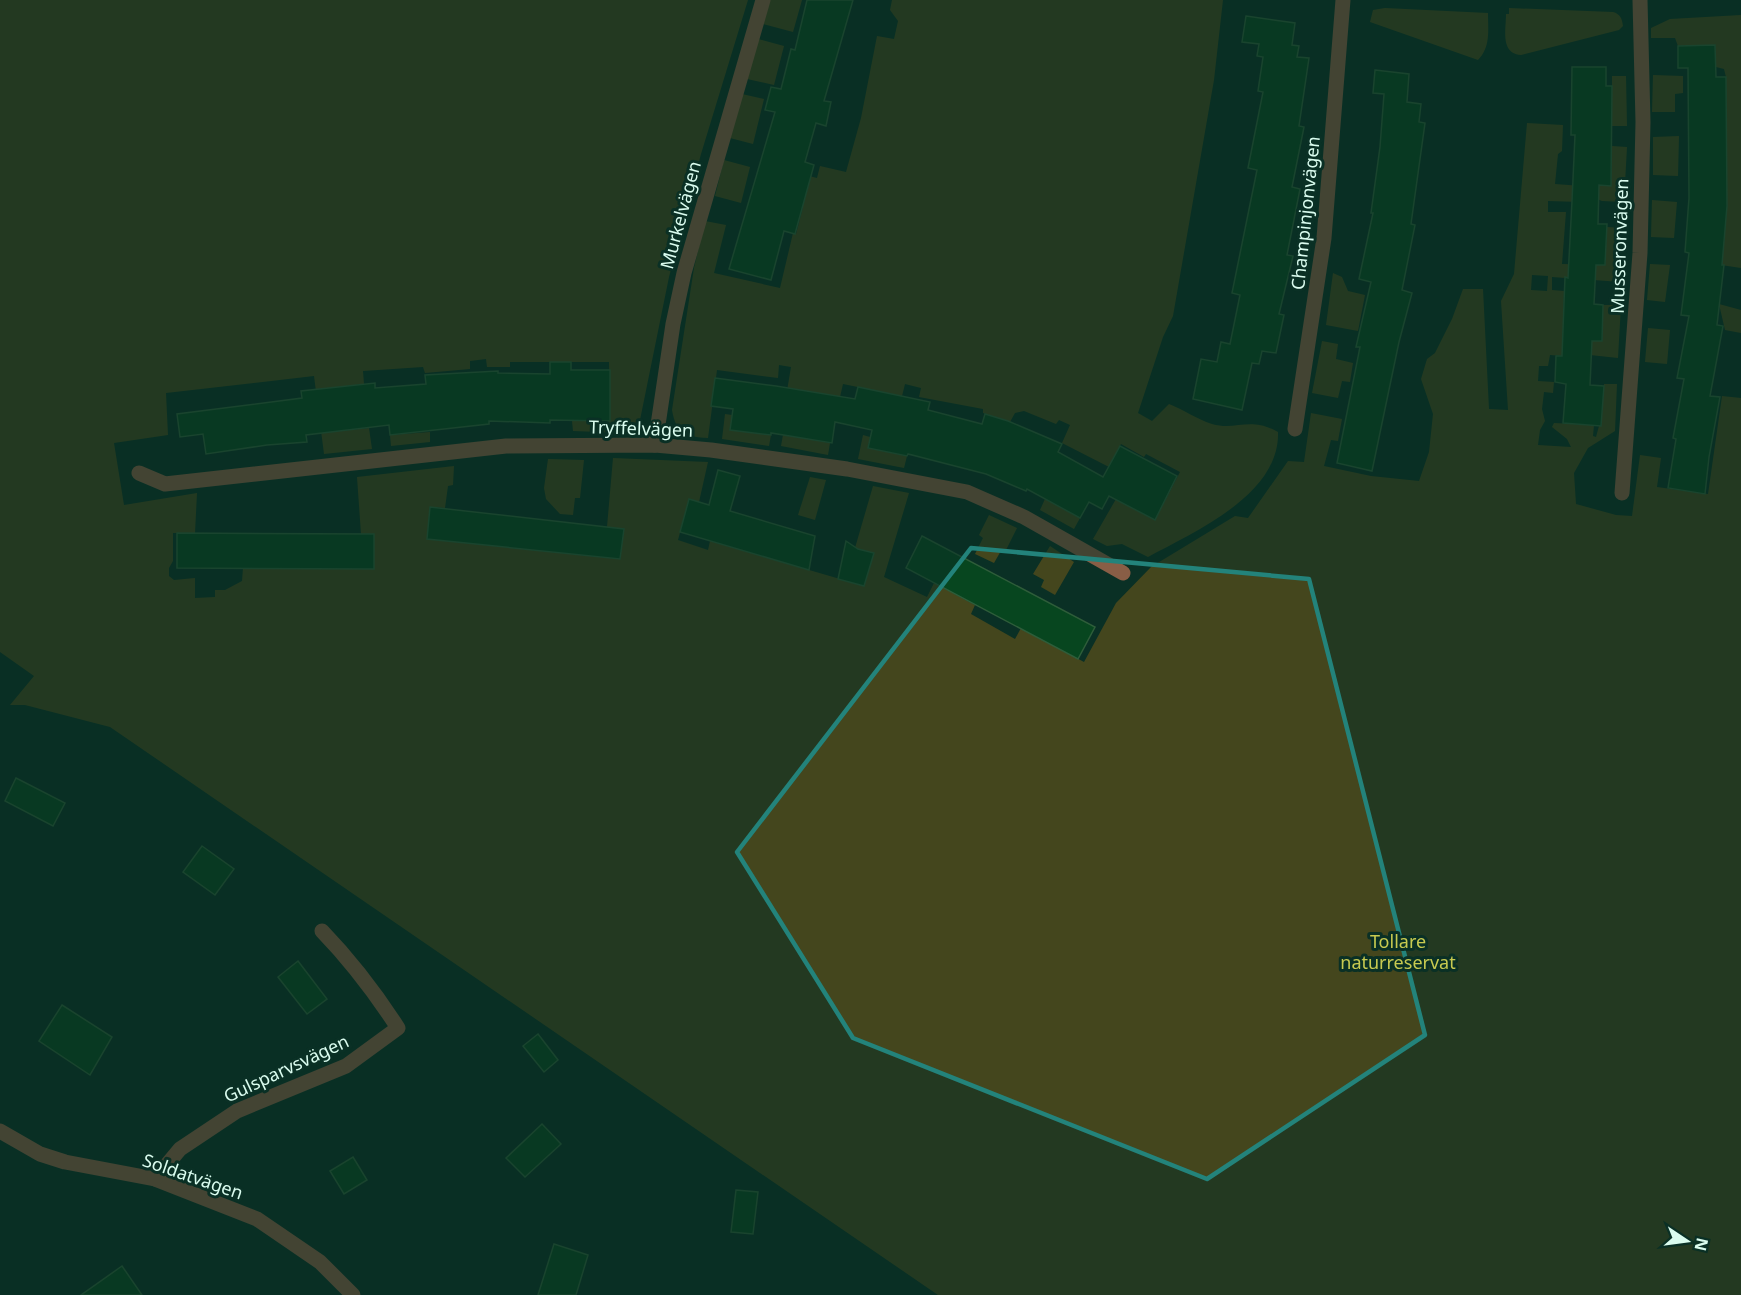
<svg xmlns="http://www.w3.org/2000/svg" width="1741" height="1295" font-family="'Noto Sans',sans-serif">
  <style>
    .green { fill: #44461d; fill-rule: evenodd }
    .building { fill: #07461f; stroke: #2e5d3a; stroke-width: 1.5 }
    .lines { fill: none; stroke-linecap: round; stroke-linejoin: round }
    .minor { stroke: #895e46; stroke-width: 15 }
    .marked { fill: none; stroke: #23837b; stroke-width: 4.5; stroke-linejoin: round }
    .labels { text-anchor: middle; dominant-baseline: central; stroke-width: 6; stroke-linejoin: round; paint-order: stroke }
    .street-label { font-size: 18px; fill: #dafcef; stroke: #0a3025 }
    .park-label { font-size: 18px; fill: #c7ca50; stroke: #0a3025 }
  </style>
  <rect width="100%" height="100%" fill="#0a3025"/>
  <g class="green">
    <path d="M0,0H748L701,154L669,277L640,420L626,433L573,431L572,421H610L609,362H510V367H487L486,359L470,361V369L425,373L423,367L363,371L364,384L324,389L329,432L369,428L372,449L324,454L314,376L166,393L168,435L114,443L124,505L197,493L195,533H173V561L169,568V576L174,580L195,578V598L215,597V590H225L242,581L243,568L374,569V534H361L357,477L454,466L453,485L448,486L445,508L430,507L427,539L620,559L624,529L607,527L613,458L708,462L699,502L689,499L678,540L708,550L710,541L864,586L874,553L855,548L873,486L909,493L884,577L927,597L934,583L975,605L971,614L1015,639L1021,628L1084,662L1116,603L1151,567L1235,516L1248,518L1288,461L1304,462L1311,413L1342,419L1338,441L1331,440L1324,466L1371,476L1419,481L1429,452L1433,414L1421,379L1427,359L1435,353L1452,319L1463,289H1483L1489,409L1508,410L1501,301L1514,274L1527,123L1563,125L1562,151L1558,154L1555,184L1582,186L1581,202L1548,201V212H1566L1562,264L1605,265L1607,227L1625,228L1621,282L1552,277V290L1564,291L1563,340L1602,341L1603,305H1621L1618,358L1590,355L1589,358L1550,355L1548,366H1539L1538,381L1554,382L1553,393L1544,392L1542,409L1545,421L1540,430L1538,445L1571,447L1567,439L1552,427L1554,423L1594,425L1593,436L1596,437L1599,426L1601,425L1604,384H1617L1615,431L1588,448L1574,473L1576,504L1616,515L1632,516L1640,455L1661,458L1657,487L1708,494L1722,396L1741,398V1295H938L110,727L25,705H10L34,676L0,652ZM1532,275L1548,276L1547,291L1531,290Z"/>
    <polygon points="769,0 802,0 793,32 763,24"/>
    <path d="M892,0H1223L1214,80L1173,316L1163,337L1138,413L1152,421L1169,404C1185,410 1196,419 1212,424C1236,431 1250,416 1278,432C1280,495 1194,532 1148,557L1122,544L1107,546L1093,539L1116,499L1155,520L1180,472L1146,454L1144,457L1121,444L1109,467L1062,443L1070,425L1059,420L1056,424L1024,411L1015,413L1010,422L983,413V409L919,397L921,388L905,384L902,396L843,384L840,397L800,390L787,391L791,367L779,365L778,378L717,370L708,438C686,437 676,434 672,410L694,268L705,221L726,225L714,273L780,288L793,233L796,234L803,207L793,172L817,178L820,166L846,172L861,118L877,36L894,39L898,21L890,10Z"/>
    <path d="M1385,8L1488,13C1488,30 1491,47 1478,60L1370,22L1373,10Z"/>
    <path d="M1509,8L1613,12C1620,14 1622,18 1623,26L1619,30L1521,55C1500,53 1506,30 1506,14H1509Z"/>
    <polygon points="1741,15 1741,268 1721,265 1727,200 1726,77 1724,69 1716,67 1715,45 1678,46 1675,38 1651,38 1651,28 1670,19"/>
    <polygon points="758,39 784,46 774,85 747,79"/>
    <polygon points="1653,75 1683,76 1683,93 1675,94 1675,112 1652,112"/>
    <polygon points="1612,76 1626,76 1627,126 1612,126"/>
    <polygon points="742,94 764,99 753,144 730,138"/>
    <polygon points="1679,136 1678,176 1653,175 1653,137"/>
    <polygon points="1612,146 1627,147 1624,202 1602,201 1597,199 1597,185 1611,186"/>
    <polygon points="724,160 750,167 741,203 715,196"/>
    <polygon points="1652,200 1677,202 1674,238 1651,237"/>
    <polygon points="1650,264 1670,265 1665,302 1647,300"/>
    <polygon points="1333,273 1342,277 1348,291 1365,295 1358,331 1326,325"/>
    <polygon points="1719,304 1741,310 1741,354 1741,333 1725,330"/>
    <polygon points="1648,328 1670,330 1667,364 1645,362"/>
    <polygon points="1322,341 1338,344 1336,359 1353,363 1350,382 1342,381 1338,398 1312,393"/>
    <polygon points="725,414 732,415 731,430 771,435 769,446 722,439"/>
    <polygon points="784,429 792,436 830,443 828,455 781,446"/>
    <polygon points="430,432 430,442 391,446 390,435"/>
    <polygon points="863,435 870,437 868,448 907,456 904,468 858,459"/>
    <polygon points="548,459 584,460 580,498 575,498 573,515 560,514 546,499 544,488"/>
    <polygon points="810,477 826,480 815,520 798,515"/>
    <polygon points="1045,499 1080,518 1074,529 1040,510"/>
    <polygon points="989,515 1017,528 1006,550 1002,549 994,563 975,554 983,538 979,535"/>
    <polygon points="1050,546 1074,562 1055,595 1041,587 1044,580 1033,574"/>
  </g>
  <g class="building">
    <polygon points="807,0 853,0 824,101 831,102 826,126 816,123 805,162 814,165 795,234 784,231 771,280 729,269 775,112 765,110 771,87 781,89 791,49 795,50"/>
    <polygon points="1246,16 1295,23 1292,45 1299,46 1297,57 1309,58 1299,126 1304,127 1292,187 1300,189 1287,255 1293,256 1279,314 1284,315 1276,353 1262,351 1259,364 1252,363 1242,410 1193,399 1201,359 1217,362 1221,342 1230,344 1240,295 1232,293 1257,170 1248,168 1263,92 1258,91 1263,57 1257,56 1259,44 1242,42"/>
    <polygon points="1715,45 1716,77 1726,77 1727,206 1722,265 1724,265 1717,325 1723,326 1710,396 1720,397 1709,457 1705,494 1668,488 1676,439 1673,438 1684,379 1677,378 1689,316 1681,315 1689,253 1685,252 1689,198 1688,68 1678,68 1678,46"/>
    <polygon points="1572,67 1606,67 1606,86 1612,86 1611,186 1599,185 1598,224 1607,224 1605,265 1596,265 1594,304 1603,305 1602,341 1592,341 1590,385 1604,386 1601,426 1563,423 1566,384 1555,382 1556,356 1562,356 1565,277 1568,278 1572,201 1575,135 1571,135"/>
    <polygon points="1375,70 1409,74 1407,102 1421,104 1419,122 1425,123 1411,224 1415,225 1402,290 1412,293 1399,342 1372,471 1337,463 1360,347 1356,347 1371,282 1359,279 1373,213 1371,213 1380,147 1384,94 1373,93"/>
    <polygon points="550,362 571,362 571,370 610,370 610,421 550,420 550,423 489,421 489,424 390,435 389,425 306,435 307,442 267,445 206,454 203,434 180,437 177,414 302,398 301,391 375,383 375,388 426,384 425,375 498,371 498,373 550,374"/>
    <polygon points="715,378 776,386 855,399 858,387 930,402 928,410 982,424 985,414 1008,421 1062,444 1058,452 1103,477 1120,446 1177,476 1155,520 1109,496 1102,509 1089,502 1080,518 1027,489 1026,491 986,474 908,454 907,456 868,448 872,430 835,422 832,443 771,433 771,435 730,430 733,409 711,406"/>
    <polygon points="718,470 740,476 730,511 815,536 809,570 680,532 689,499 709,505"/>
    <polygon points="430,507 624,529 620,559 427,539"/>
    <polygon points="177,533 374,534 374,569 177,568"/>
    <polygon points="922,536 1095,627 1078,659 906,568"/>
    <polygon points="846,541 858,549 874,553 864,586 838,579"/>
    <polygon points="16,778 65,803 53,826 5,801"/>
    <polygon points="202,846 234,869 215,895 183,872"/>
    <polygon points="298,961 327,999 307,1014 278,977"/>
    <polygon points="62,1005 112,1037 90,1075 39,1041"/>
    <polygon points="538,1034 558,1060 544,1072 523,1046"/>
    <polygon points="542,1124 561,1144 525,1177 506,1158"/>
    <polygon points="353,1157 367,1180 344,1194 330,1171"/>
    <polygon points="736,1190 758,1192 753,1234 731,1232"/>
    <polygon points="554,1244 588,1255 576,1295 538,1295"/>
    <polygon points="122,1266 142,1295 81,1295"/>
  </g>
  <g class="lines">
    <g class="minor">
      <polyline points="1295,429 1324,238 1343,0"/>
      <polyline points="655,445 673,324 684,273 763,0"/>
      <polyline points="139,473 165,484 506,446 655,445 711,450 847,469 967,492 1024,517 1123,573"/>
      <polyline points="1622,493 1640,253 1643,122 1640,0"/>
      <polyline points="0,1131 40,1154 65,1162 155,1179 257,1219 320,1262 353,1295"/>
      <path d="M155,1179L180,1149L237,1111L346,1066L398,1028C376,994 351,961 322,931"/>
    </g>
  </g>
  <path d="M0 0H1741V1295H0ZM971,548L1309,579L1425,1035L1207,1179L853,1038L737,852Z" fill="#0a3025" fill-opacity=".55" fill-rule="evenodd"/>
  <path class="marked" d="M971,548L1309,579L1425,1035L1207,1179L853,1038L737,852Z"/>
  <g class="labels">
    <g class="street-label">
      <text transform="translate(1305 213) rotate(-84)">Champinjonvägen</text>
      <text transform="translate(680 215) rotate(-75)">Murkelvägen</text>
      <text transform="translate(1619 246) rotate(-88)">Musseronvägen</text>
      <text transform="translate(641 428) rotate(2)">Tryffelvägen</text>
      <text transform="translate(286 1068) rotate(-25)">Gulsparvsvägen</text>
      <text transform="translate(193 1176) rotate(19)">Soldatvägen</text>
    </g>
    <g class="park-label">
      <text x="1398" y="941">Tollare<tspan x="1398" dy="21">naturreservat</tspan></text>
    </g>
  </g>
  <g transform="translate(1687 1241) rotate(103)" stroke="#0a3025" stroke-width="4.5" paint-order="stroke">
  <path d="M0-4.5L10 22L0 15L-10 22Z" fill="#dafcef"/>
  <text y="-9" font-size="16" font-weight="bold" text-anchor="middle" fill="#dafcef">N</text>
  </g>
</svg>
